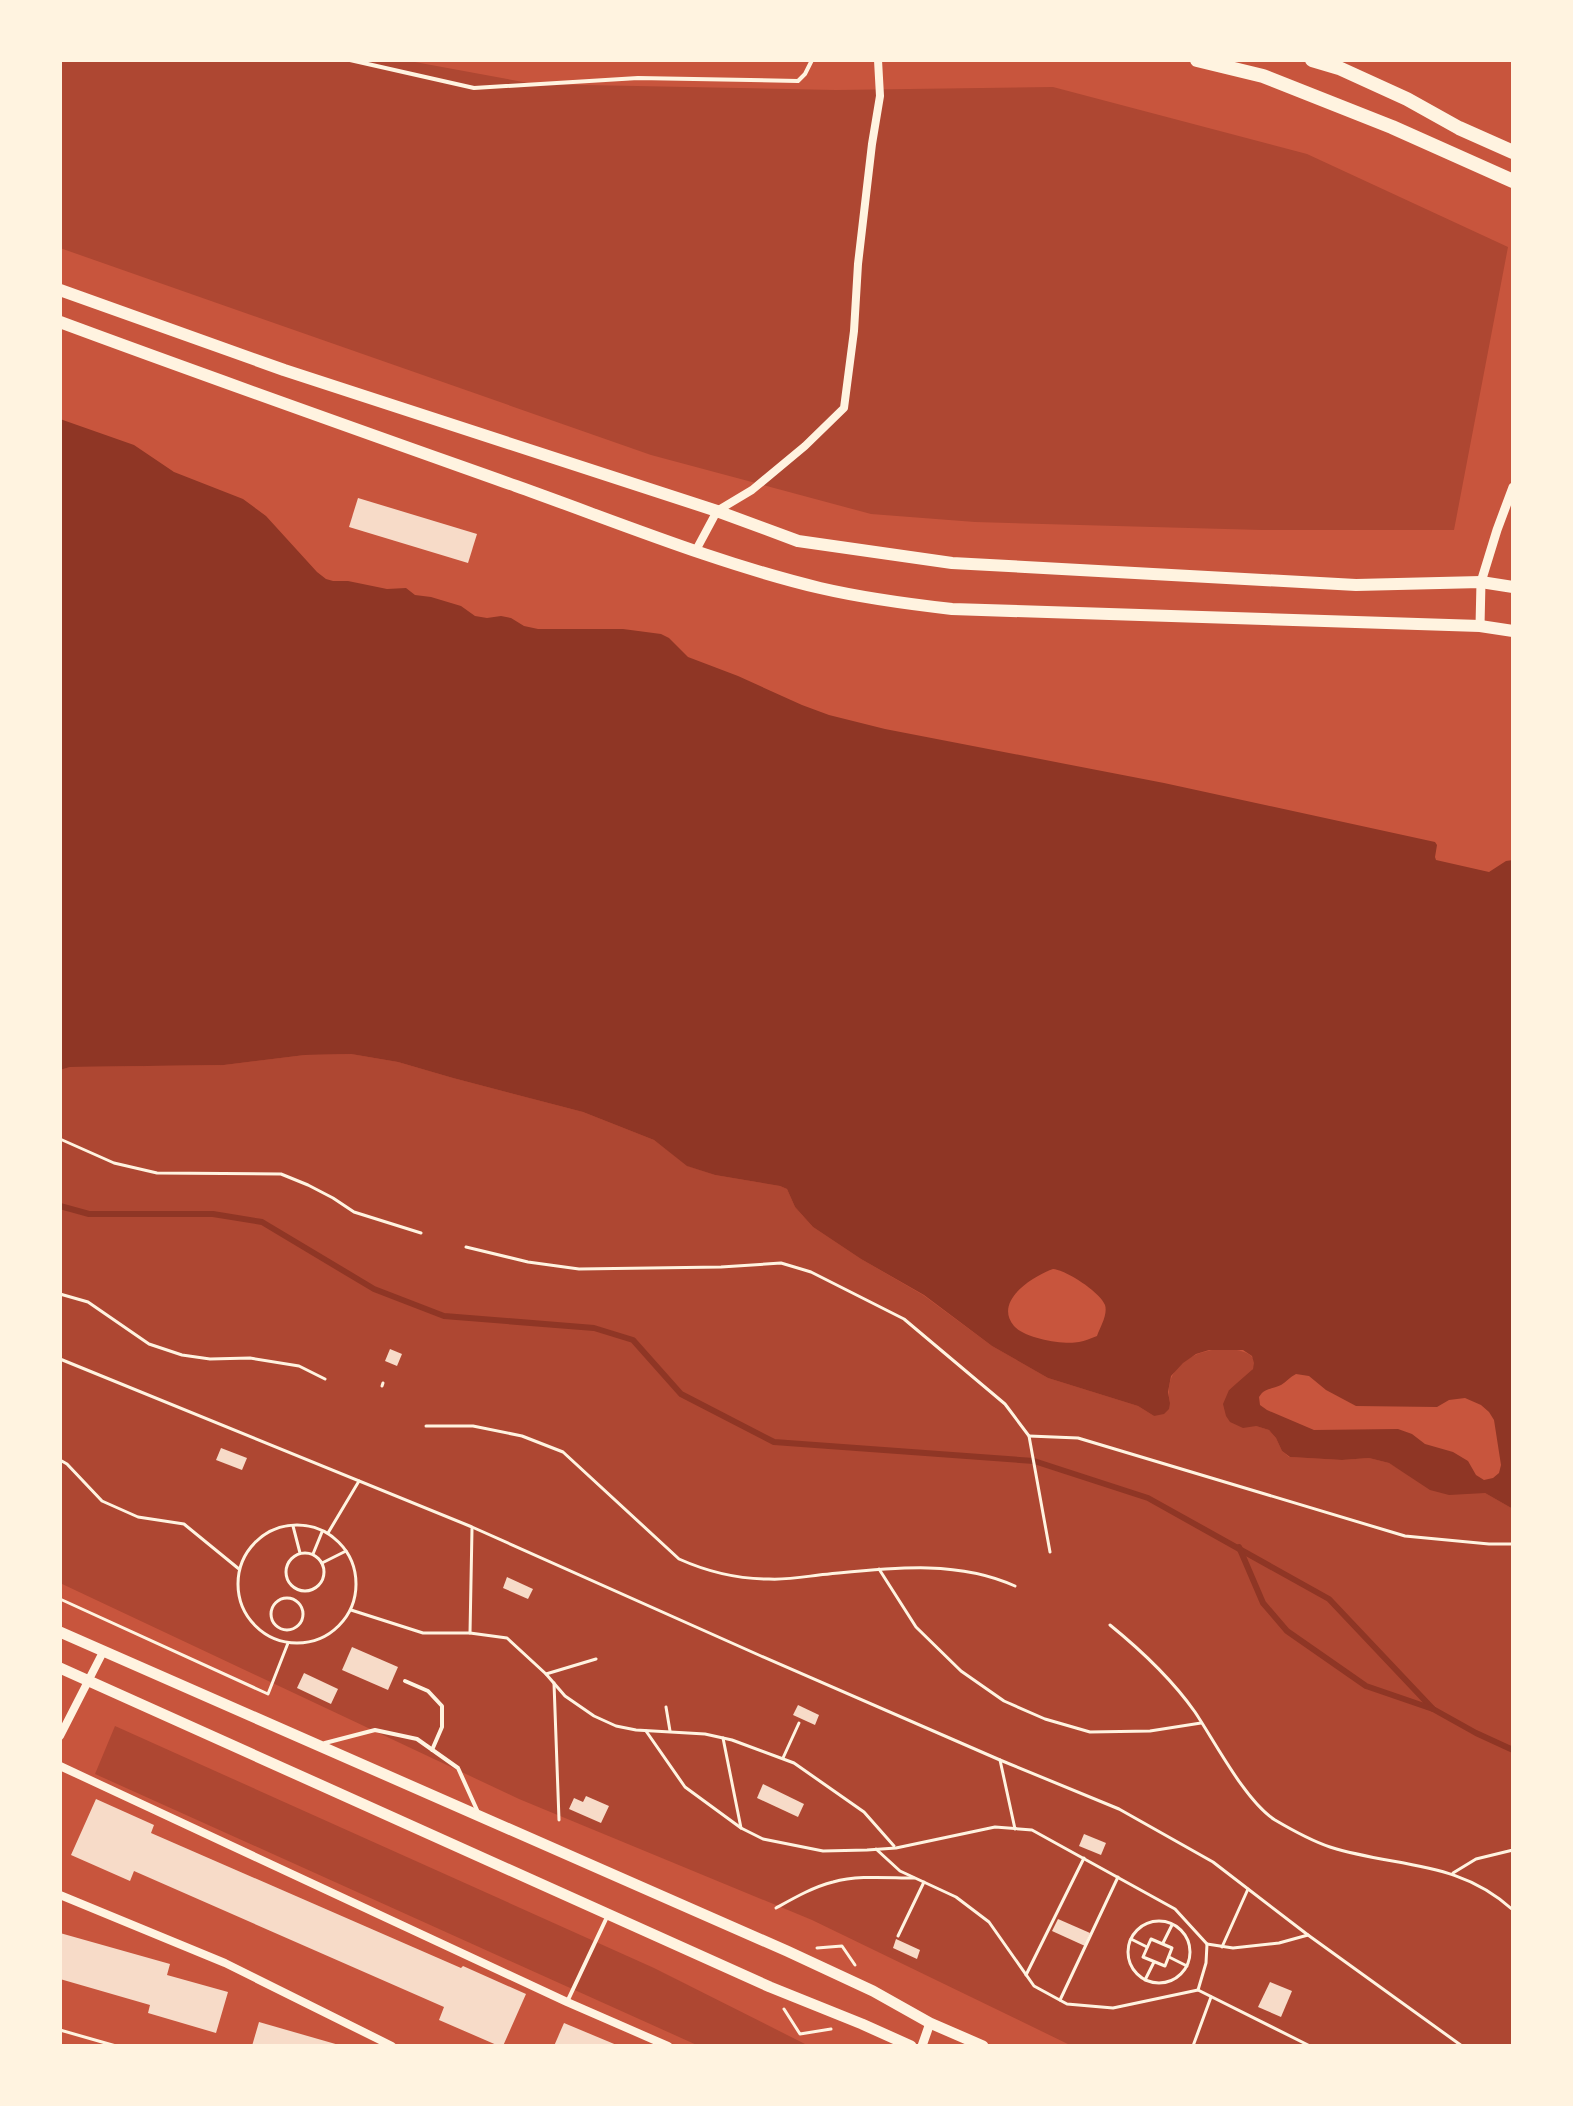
<svg xmlns="http://www.w3.org/2000/svg" width="1573" height="2106" font-family="'Titillium Web',sans-serif">
  <style>
    .green { fill: #ae4732 }
    .water { fill: #8f3625; fill-rule: evenodd }
    .lines { fill: none; stroke-linecap: round; stroke-linejoin: round }
    .stream { stroke: #8f3625; stroke-width: 6 }
    .building { fill: #f7dbc8 }
    .path { stroke: #fff3e0; stroke-width: 3 }
    .service { stroke: #fff3e0; stroke-width: 4 }
    .minor { stroke: #fff3e0; stroke-width: 8 }
    .tertiary { stroke: #fff3e0; stroke-width: 9 }
    .secondary { stroke: #fff3e0; stroke-width: 11 }
    .primary { stroke: #fff3e0; stroke-width: 12 }
    .motorway { stroke: #fff3e0; stroke-width: 14 }
  </style>
  <rect width="100%" height="100%" fill="#c8553d"/>
  <g class="green">
    <polygon points="60,60 404,60 534,84 836,90 1053,87 1307,154 1508,247 1454,530 1262,530 975,522 871,514 651,455 60,248"/>
    <path d="M351,1054L398,1062L453,1078L583,1112L654,1140L688,1166L715,1175L780,1186L787,1189L795,1207L813,1227L861,1259L923,1295L992,1346L1048,1378L1138,1406L1154,1416L1170,1403C1156,1337 1270,1339 1253,1369C1249,1377 1236,1384 1229,1390L1256,1426L1269,1430L1276,1438L1282,1451L1289,1457L1342,1460L1369,1458L1389,1463L1404,1472L1472,1493H1485L1513,1509V2046H1072L812,1920L519,1799L60,1583V1070L70,1067L224,1065L305,1055Z"/>
    <polygon points="115,1726 654,1968 809,2046 699,2046 95,1774"/>
  </g>
  <path class="water" d="M60,419L134,445L174,472L243,499L266,516L317,572L326,579L333,581H348L387,589L406,588L415,595L431,597L461,606L475,616L487,618L501,616L511,618L524,626L538,629H623L661,634L669,638L688,657L738,676L802,705L829,715L885,729L1164,783L1435,842L1437,845L1435,857L1436,860L1489,872L1506,861L1513,860V1509L1485,1493L1449,1495L1430,1490L1389,1463L1369,1458L1342,1460L1290,1457L1282,1451L1276,1438L1269,1430L1256,1426L1243,1428L1230,1422L1226,1416L1223,1404L1229,1390L1253,1369L1254,1363L1252,1356L1243,1350H1209L1196,1354L1183,1363L1171,1376L1168,1392L1170,1403L1169,1409L1164,1414L1154,1416L1138,1406L1048,1378L992,1346L924,1295L861,1259L813,1227L795,1207L787,1189L780,1186L715,1175L687,1166L654,1140L583,1112L453,1078L398,1062L351,1054L305,1055L224,1065L70,1067L60,1070ZM1053,1269C1066,1270 1100,1292 1105,1305C1108,1315 1100,1327 1097,1336C1091,1338 1085,1341 1079,1342C1062,1345 1025,1338 1014,1326C993,1301 1033,1276 1053,1269ZM1296,1374L1309,1376L1326,1390L1356,1406L1437,1407L1449,1400L1465,1398L1481,1405L1489,1412L1494,1420L1501,1465L1499,1473L1493,1478L1484,1480L1476,1475L1468,1461L1453,1452L1425,1444L1412,1434L1398,1429L1314,1430L1267,1410L1260,1405L1259,1397C1265,1387 1271,1390 1281,1385C1286,1382 1290,1377 1296,1374Z"/>
  <g class="lines">
    <g class="stream">
      <polyline points="60,1206 89,1214 213,1214 262,1222 374,1289 444,1316 594,1328 633,1340 681,1394 774,1442 1034,1461 1148,1498 1329,1599 1433,1709 1476,1733 1513,1750"/>
      <polyline points="1239,1547 1263,1603 1287,1631 1366,1686 1433,1709"/>
    </g>
  </g>
  <g class="building">
    <polygon points="358,498 477,534 468,563 349,527"/>
    <polygon points="390,1349 402,1354 397,1366 385,1361"/>
    <polygon points="221,1448 247,1458 242,1470 216,1460"/>
    <polygon points="507,1577 533,1589 528,1599 503,1588"/>
    <polygon points="352,1647 398,1667 388,1690 342,1670"/>
    <polygon points="304,1673 338,1689 331,1704 297,1688"/>
    <polygon points="798,1705 819,1715 815,1725 793,1715"/>
    <polygon points="763,1784 804,1804 798,1817 757,1798"/>
    <polygon points="586,1796 609,1806 601,1823 569,1809 574,1798 583,1802"/>
    <polygon points="96,1799 154,1825 151,1833 461,1968 463,1966 526,1994 503,2046 499,2046 439,2020 444,2007 134,1871 130,1881 71,1855"/>
    <polygon points="1084,1834 1106,1843 1101,1855 1079,1846"/>
    <polygon points="1058,1919 1090,1933 1085,1946 1052,1931"/>
    <polygon points="60,1933 170,1964 167,1975 228,1992 216,2033 148,2013 150,2005 60,1979"/>
    <polygon points="896,1939 920,1950 917,1959 893,1948"/>
    <polygon points="1270,1982 1292,1991 1281,2017 1258,2007"/>
    <polygon points="259,2022 339,2045 339,2046 252,2046"/>
    <polygon points="564,2023 619,2046 554,2046"/>
  </g>
  <g class="lines">
    <g class="path">
      <polyline points="60,1139 114,1163 157,1173 281,1174 308,1185 333,1198 354,1212 421,1233"/>
      <polyline points="466,1247 528,1262 579,1269 721,1267 781,1263 811,1272 904,1319 1005,1404 1029,1436 1050,1552"/>
      <polyline points="60,1294 88,1302 149,1344 182,1355 210,1359 250,1358 299,1366 325,1379"/>
      <polyline points="60,1359 472,1527 761,1656 1000,1760 1119,1809 1213,1862 1308,1935 1462,2046"/>
      <polyline points="382,1386 383,1383"/>
      <path d="M426,1426H473L522,1436L563,1452L679,1559C708,1572 737,1579 769,1579C786,1580 803,1577 819,1575C883,1569 954,1558 1015,1586"/>
      <polyline points="1029,1436 1078,1438 1405,1536 1489,1544 1513,1544"/>
      <polyline points="60,1460 67,1464 102,1501 138,1517 184,1524 239,1569"/>
      <circle cx="297" cy="1584" r="59"/>
      <polyline points="293,1526 300,1553"/>
      <polyline points="328,1533 359,1481"/>
      <circle cx="305" cy="1572" r="19"/>
      <polyline points="313,1554 322,1532"/>
      <polyline points="322,1563 346,1551"/>
      <polyline points="879,1569 916,1627 961,1671 1004,1701 1045,1719 1090,1732 1150,1731 1201,1723"/>
      <circle cx="287" cy="1614" r="16"/>
      <polyline points="60,1599 268,1694 288,1643"/>
      <polyline points="351,1610 423,1633 470,1633 507,1638 546,1674 565,1696 594,1716 616,1726 636,1730 705,1734 732,1740 794,1763 864,1812 894,1846"/>
      <path d="M1110,1625C1142,1651 1171,1678 1195,1712C1215,1742 1246,1802 1275,1820C1292,1830 1312,1841 1330,1847C1396,1868 1457,1859 1513,1910"/>
      <polyline points="470,1633 472,1529"/>
      <polyline points="546,1674 596,1659"/>
      <polyline points="554,1683 559,1820"/>
      <polyline points="666,1707 670,1731"/>
      <polyline points="646,1731 685,1787 741,1828 763,1839 823,1851 867,1850 896,1848 995,1827 1032,1830 1175,1909 1207,1944 1206,1963 1198,1990 1310,2046"/>
      <polyline points="723,1738 741,1828"/>
      <polyline points="783,1758 799,1723"/>
      <polyline points="1000,1760 1015,1829"/>
      <polyline points="876,1849 900,1871 956,1897 989,1922 1034,1986 1067,2004 1113,2008 1198,1990"/>
      <polyline points="1453,1873 1476,1859 1513,1850"/>
      <path d="M776,1908C794,1898 813,1887 833,1882C858,1875 888,1878 914,1878"/>
      <circle cx="1159" cy="1952" r="31"/>
      <polyline points="898,1936 924,1882"/>
      <polyline points="1131,1939 1147,1947"/>
      <polygon points="1151,1939 1172,1948 1165,1966 1143,1957"/>
      <polyline points="1163,1943 1172,1925"/>
      <polyline points="1207,1944 1233,1948 1279,1943 1308,1935"/>
      <polyline points="1222,1947 1248,1889"/>
      <polyline points="817,1948 842,1946 855,1965"/>
      <polyline points="1169,1957 1187,1966"/>
      <polyline points="1026,1975 1084,1858"/>
      <polyline points="1145,1980 1154,1962"/>
      <polyline points="1060,2000 1118,1877"/>
      <polyline points="784,2009 800,2034 831,2029"/>
      <polyline points="60,2030 116,2046"/>
      <polyline points="1193,2046 1211,1997"/>
    </g>
    <g class="service">
      <polyline points="350,60 474,88 638,78 798,81 805,74 812,60"/>
      <polyline points="405,1681 428,1691 442,1706 442,1727 432,1750"/>
      <polyline points="325,1743 375,1730 417,1739 458,1768 477,1810"/>
      <polyline points="567,2002 607,1917"/>
    </g>
    <g class="minor">
      <polyline points="695,552 717,511 752,490 805,446 844,408 854,331 858,264 872,144 880,96 878,60"/>
      <polyline points="60,1736 103,1652"/>
      <polyline points="60,1766 567,2002 668,2046"/>
      <polyline points="60,1895 225,1963 392,2046"/>
    </g>
    <g class="tertiary">
      <polyline points="1480,626 1481,582 1497,530 1513,487"/>
      <polyline points="922,2046 930,2023"/>
    </g>
    <g class="secondary">
      <polyline points="60,1632 787,1951 873,1991 930,2023 983,2046"/>
      <polyline points="60,1668 770,1987 862,2024 911,2046"/>
    </g>
    <g class="primary">
      <polyline points="60,290 284,370 717,511 798,541 952,563 1356,585 1481,582 1513,587"/>
      <path d="M60,322C211,378 364,432 516,486C617,522 716,563 820,588C863,598 908,604 952,609L1480,626L1513,631"/>
    </g>
    <g class="motorway">
      <polyline points="1197,60 1263,76 1392,127 1513,181"/>
      <polyline points="1312,60 1339,68 1407,99 1459,128 1513,152"/>
    </g>
  </g>
  <rect width="1573" height="2106" fill="none" stroke="#fff3e0" stroke-width="124"/>
</svg>
